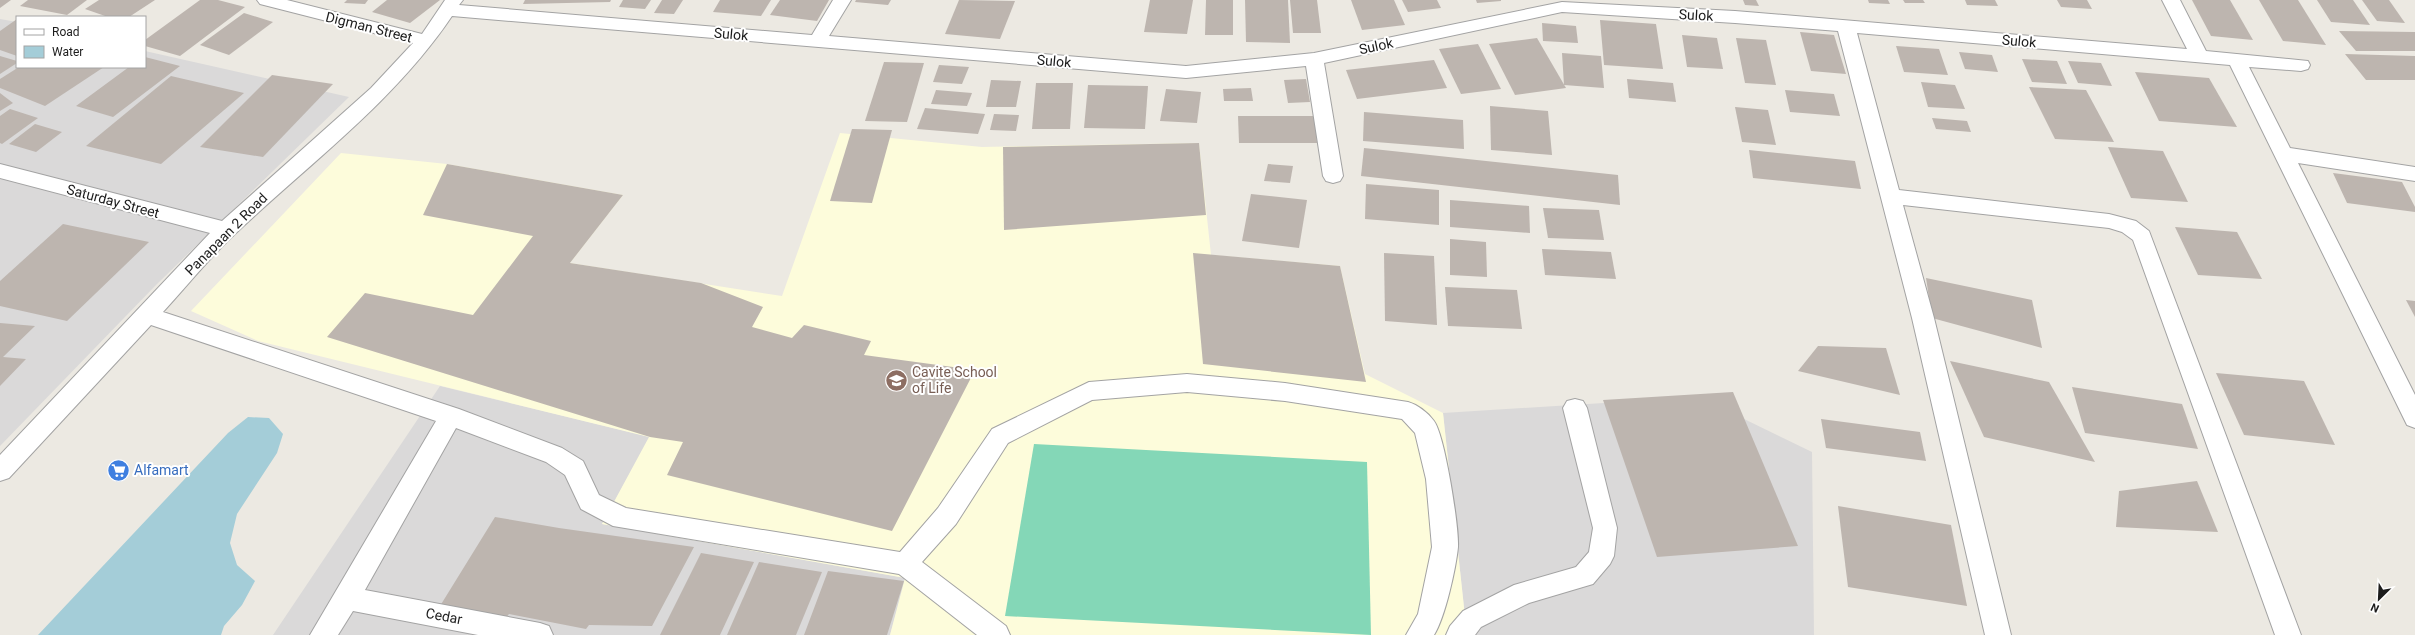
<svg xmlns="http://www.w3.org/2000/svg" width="2415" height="635" font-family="Roboto,sans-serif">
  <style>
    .residential { fill: #dad9d9 }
    .education { fill: #fdfcdb }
    .pitch { fill: #84d7b7 }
    .water { fill: #a4cdd8 }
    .building { fill: #bdb5af }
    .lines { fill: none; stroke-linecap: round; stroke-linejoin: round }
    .minor-casing { stroke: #a3a3a3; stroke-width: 2 }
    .minor { fill: #fff; fill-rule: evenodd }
    .labels { text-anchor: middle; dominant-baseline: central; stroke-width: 4; stroke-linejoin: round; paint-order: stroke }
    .street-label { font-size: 14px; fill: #1c1c1c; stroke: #fff }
    .education-label { font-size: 14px; fill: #785e54; stroke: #fff; text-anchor: start }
    .shop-label { font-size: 14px; fill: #366cbe; stroke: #fff; text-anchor: start }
  </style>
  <rect width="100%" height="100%" fill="#ece9e2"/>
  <g class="residential">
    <polygon points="0,19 17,22 17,67 145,67 145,51 349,97 156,285 0,446"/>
    <polygon points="440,386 650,437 602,524 906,578 890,635 273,635"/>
    <polygon points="1699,397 1812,452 1814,635 1467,635 1443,413"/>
  </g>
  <polygon class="education" points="840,133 982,147 1199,143 1211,255 1340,266 1365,374 1443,413 1467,635 890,635 905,578 602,524 649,437 258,341 191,311 341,153 447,164 623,195 570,263 782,296"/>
  <polygon class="pitch" points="1034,444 1367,462 1371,635 1005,616"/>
  <polygon class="water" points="248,417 269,418 283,434 277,453 237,514 230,543 237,565 255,581 242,605 224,626 221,635 38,635 228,433"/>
  <g class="building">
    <polygon points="0,0 11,0 0,8"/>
    <polygon points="28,0 87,0 67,15 20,6"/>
    <polygon points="99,0 155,0 129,17 108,17 85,9"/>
    <polygon points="200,0 218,0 245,7 180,56 145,46 145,40"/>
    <polygon points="347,0 368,0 365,4 344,3"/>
    <polygon points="387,0 440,0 410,23 372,12"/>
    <polygon points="525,0 611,0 610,2 523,4"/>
    <polygon points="623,0 651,0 645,9 619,7"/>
    <polygon points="662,0 683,0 674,14 654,13"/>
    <polygon points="720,0 771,0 761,16 713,12"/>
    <polygon points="780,0 829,0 817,21 770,15"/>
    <polygon points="856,0 891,0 888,5 855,2"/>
    <polygon points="959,0 1015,1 1000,39 945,34"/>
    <polygon points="1150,0 1193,0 1187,34 1144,32"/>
    <polygon points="1206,0 1233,0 1233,35 1205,35"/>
    <polygon points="1245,0 1288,0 1290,43 1246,42"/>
    <polygon points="1290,0 1317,0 1321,33 1293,33"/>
    <polygon points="1351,0 1394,0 1405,25 1362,30"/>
    <polygon points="1402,0 1437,0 1441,8 1408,12"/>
    <polygon points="1476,0 1501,0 1501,1 1477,3"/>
    <polygon points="1743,0 1756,0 1759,6 1745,5"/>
    <polygon points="1868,0 1888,0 1890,4 1869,3"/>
    <polygon points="1903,0 1923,0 1925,3 1905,3"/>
    <polygon points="1965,0 1995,0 1998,6 1967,5"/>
    <polygon points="2057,0 2087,0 2092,9 2061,7"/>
    <polygon points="2192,0 2230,0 2253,40 2211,36"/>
    <polygon points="2259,0 2298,0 2326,45 2283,41"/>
    <polygon points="2317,0 2353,0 2370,25 2331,22"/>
    <polygon points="2362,0 2389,0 2405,23 2377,21"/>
    <polygon points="244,13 273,22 229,55 200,45"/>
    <polygon points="17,19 17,56 0,50 0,31"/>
    <polygon points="1600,20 1656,24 1663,69 1604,65"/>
    <polygon points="1542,23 1576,26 1578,43 1543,41"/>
    <polygon points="2339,31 2415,32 2415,51 2356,51"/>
    <polygon points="1800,32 1834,35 1846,74 1811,71"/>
    <polygon points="1682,35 1717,38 1723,69 1687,67"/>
    <polygon points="1537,38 1566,88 1515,95 1489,44"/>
    <polygon points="1736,38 1766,40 1776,85 1745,83"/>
    <polygon points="1478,44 1501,89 1461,94 1439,49"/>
    <polygon points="1896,46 1939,49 1948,75 1904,72"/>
    <polygon points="1959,52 1992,55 1998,72 1965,69"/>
    <polygon points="1562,53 1601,56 1604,88 1564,85"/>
    <polygon points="2345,54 2415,56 2415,80 2366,80"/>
    <polygon points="0,56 17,61 17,63 0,74"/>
    <polygon points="145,57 180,66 113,117 76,106 129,67 145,67"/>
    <polygon points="2022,59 2057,61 2067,84 2032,82"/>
    <polygon points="1434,60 1447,88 1357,99 1346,70"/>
    <polygon points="2068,61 2101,63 2112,86 2078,83"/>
    <polygon points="884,62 924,63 907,122 865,121"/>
    <polygon points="939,65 969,67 962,84 933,82"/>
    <polygon points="19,67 104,67 45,106 0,88 0,79"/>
    <polygon points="2135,72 2209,78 2237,127 2159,121"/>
    <polygon points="272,75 333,84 263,157 200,147"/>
    <polygon points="171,76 244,93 161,164 86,146"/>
    <polygon points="1306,79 1310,102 1288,103 1284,80"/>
    <polygon points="1627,79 1673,83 1676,102 1629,98"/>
    <polygon points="991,80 1021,81 1016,107 986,107"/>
    <polygon points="1921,82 1955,85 1965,109 1928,107"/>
    <polygon points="1036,83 1073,83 1070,129 1032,129"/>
    <polygon points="1088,85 1148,86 1145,129 1084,128"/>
    <polygon points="2029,87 2086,90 2114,142 2055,139"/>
    <polygon points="1251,88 1253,101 1224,101 1223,89"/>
    <polygon points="1166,89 1201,92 1197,123 1160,121"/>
    <polygon points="936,90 972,93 967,106 931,104"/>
    <polygon points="1785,90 1834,94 1840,116 1790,112"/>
    <polygon points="0,93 13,103 0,111"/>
    <polygon points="1490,106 1548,111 1552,155 1491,150"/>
    <polygon points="1735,107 1768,110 1776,145 1742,142"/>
    <polygon points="925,108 985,114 978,134 917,129"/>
    <polygon points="10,109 38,118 2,144 0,143 0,116"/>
    <polygon points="1364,112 1463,120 1464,149 1363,141"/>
    <polygon points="994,114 1019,115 1016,131 990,130"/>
    <polygon points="1238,116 1315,116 1317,143 1239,143"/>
    <polygon points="1932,118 1967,121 1971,132 1936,129"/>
    <polygon points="35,124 62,132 36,152 9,144"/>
    <polygon points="852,129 892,130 872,203 830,201"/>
    <polygon points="1199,143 1206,215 1004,230 1003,147"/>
    <polygon points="2108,147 2163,151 2188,202 2131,198"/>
    <polygon points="1364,148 1618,175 1620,205 1361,176"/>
    <polygon points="1749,150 1855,161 1861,189 1753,178"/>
    <polygon points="447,164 623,195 570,263 701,283 763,307 752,327 792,338 804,325 871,341 864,355 975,370 892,531 667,475 683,442 650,437 327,337 365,293 473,315 533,236 423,215"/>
    <polygon points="1268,164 1293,166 1290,183 1264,181"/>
    <polygon points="2333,173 2402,182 2415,207 2415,212 2347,203"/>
    <polygon points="1366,184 1439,190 1439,225 1365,219"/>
    <polygon points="1251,194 1307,200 1299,248 1242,241"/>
    <polygon points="1450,200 1529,206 1530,233 1450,227"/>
    <polygon points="1543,208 1599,210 1604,240 1548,238"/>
    <polygon points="63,224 149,242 67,321 0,306 0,281"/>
    <polygon points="2175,227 2237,232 2262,279 2198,275"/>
    <polygon points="1450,239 1486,242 1487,277 1450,275"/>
    <polygon points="1542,249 1611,252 1616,279 1545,275"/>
    <polygon points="1193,253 1340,266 1366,382 1203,364"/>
    <polygon points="1384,253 1434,256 1437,325 1385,321"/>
    <polygon points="1926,278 2032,300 2042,348 1932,318"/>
    <polygon points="1445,287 1517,290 1522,329 1448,326"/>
    <polygon points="2406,300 2415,301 2415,317"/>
    <polygon points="0,323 35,326 3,357 26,359 0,386"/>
    <polygon points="1818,346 1886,348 1900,395 1798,371"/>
    <polygon points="1950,361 2049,382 2095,462 1984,437"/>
    <polygon points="2216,373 2304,381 2335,445 2244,435"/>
    <polygon points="2072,387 2182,404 2198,449 2085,433"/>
    <polygon points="1733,392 1798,546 1657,557 1603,400"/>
    <polygon points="1821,419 1920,432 1926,461 1826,448"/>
    <polygon points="2197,481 2218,532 2116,527 2119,491"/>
    <polygon points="1838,506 1951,525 1967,606 1848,587"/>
    <polygon points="495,517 559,528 694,547 652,626 589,625 586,629 509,614 505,619 440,606"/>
    <polygon points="701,553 754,562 720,635 660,635"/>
    <polygon points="759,562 822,572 796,635 727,635"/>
    <polygon points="828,571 904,581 887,635 804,635"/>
  </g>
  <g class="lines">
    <defs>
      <g id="minor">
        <path d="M257,0H287L422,34L445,0H463L459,5L812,35L833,0H851L829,36L1186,66L1314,53L1562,2L1735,11L2187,49L2162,0H2180L2206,51L2308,61L2310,65L2308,69L2301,71L2249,67L2290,148L2415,167V181L2298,163L2415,395V428L2407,425L2230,65L1857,33L1899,190L2109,214L2136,221L2149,231L2301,635H2275L2133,240L2122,232L2109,228L1903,205L1934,318L2011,635H1985L1912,318L1838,31L1735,23L1562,12L1324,63L1343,176L1340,181L1333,183L1326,181L1323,176L1306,66L1186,78L452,16C395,101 309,164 235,234C209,258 187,286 163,312L459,409L562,448L583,461L599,495L626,508L900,552L938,508L992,429L1089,382L1187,374L1285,383L1408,402C1418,405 1428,413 1434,421C1445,436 1459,527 1458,547C1456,568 1445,618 1434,635H1406L1418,614L1432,547L1426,479L1415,433L1402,419L1285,401L1187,392L1092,400L1008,443L956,524L922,562L1006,626L1010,635H977L899,574L613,526L581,509L565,475L546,462L456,428L365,590L540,623L549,626L553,635H478L353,611L338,635H310L436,421L151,325L9,478L0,481V455L210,233L0,178V164L222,221L371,88L413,43L260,4Z"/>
        <polygon points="1575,399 1583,401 1587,408 1617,528 1614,556 1610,564 1593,584 1529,603 1481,627 1475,635 1446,635 1450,626 1463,611 1514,585 1576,567 1589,552 1593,528 1563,408 1567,401"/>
      </g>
    </defs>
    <use href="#minor" class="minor-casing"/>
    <use href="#minor" class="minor"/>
  </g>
  <defs>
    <symbol id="school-disc" viewBox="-11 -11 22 22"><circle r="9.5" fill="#8d6e63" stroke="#fff"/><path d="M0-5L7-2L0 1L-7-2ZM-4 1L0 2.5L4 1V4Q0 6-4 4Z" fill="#fff"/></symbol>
    <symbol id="supermarket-disc" viewBox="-11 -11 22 22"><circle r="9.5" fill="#3f7fe0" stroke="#fff"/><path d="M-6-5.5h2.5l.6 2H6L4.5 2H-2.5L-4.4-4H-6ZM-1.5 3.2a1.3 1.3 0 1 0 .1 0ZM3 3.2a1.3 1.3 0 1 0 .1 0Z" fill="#fff"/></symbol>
  </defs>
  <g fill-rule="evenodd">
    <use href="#school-disc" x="884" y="368" width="25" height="25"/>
    <use href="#supermarket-disc" x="106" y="458" width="25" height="25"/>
  </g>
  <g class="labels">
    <g class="street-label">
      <text transform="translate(1696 15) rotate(3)">Sulok</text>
      <text transform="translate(369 27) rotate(14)">Digman Street</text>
      <text transform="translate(731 34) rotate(5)">Sulok</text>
      <text transform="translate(2019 41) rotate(5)">Sulok</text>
      <text transform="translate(1376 46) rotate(-12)">Sulok</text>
      <text transform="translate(1054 61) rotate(5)">Sulok</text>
      <text transform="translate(113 201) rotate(15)">Saturday Street</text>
      <text transform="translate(226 234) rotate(-45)">Panapaan 2 Road</text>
      <text transform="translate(444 616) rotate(11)">Cedar</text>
    </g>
    <g class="education-label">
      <text x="912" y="372">Cavite School<tspan x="912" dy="16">of Life</tspan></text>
    </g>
    <g class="shop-label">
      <text x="134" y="470">Alfamart</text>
    </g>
  </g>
  <rect x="16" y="16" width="130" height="52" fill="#ffffff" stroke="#a4a4a4"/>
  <rect x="24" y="29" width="20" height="6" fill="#ffffff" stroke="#a4a4a4"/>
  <text x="52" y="36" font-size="12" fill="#1c1c1c">Road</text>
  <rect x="24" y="46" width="20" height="12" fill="#a4cdd8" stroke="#a4a4a4"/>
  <text x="52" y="56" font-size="12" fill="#1c1c1c">Water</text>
  <g transform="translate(2379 599) rotate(204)" stroke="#ffffff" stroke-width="3" paint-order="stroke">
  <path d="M0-3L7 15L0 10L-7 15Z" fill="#1c1c1c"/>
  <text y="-6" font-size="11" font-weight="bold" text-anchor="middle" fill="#1c1c1c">N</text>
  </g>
</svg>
